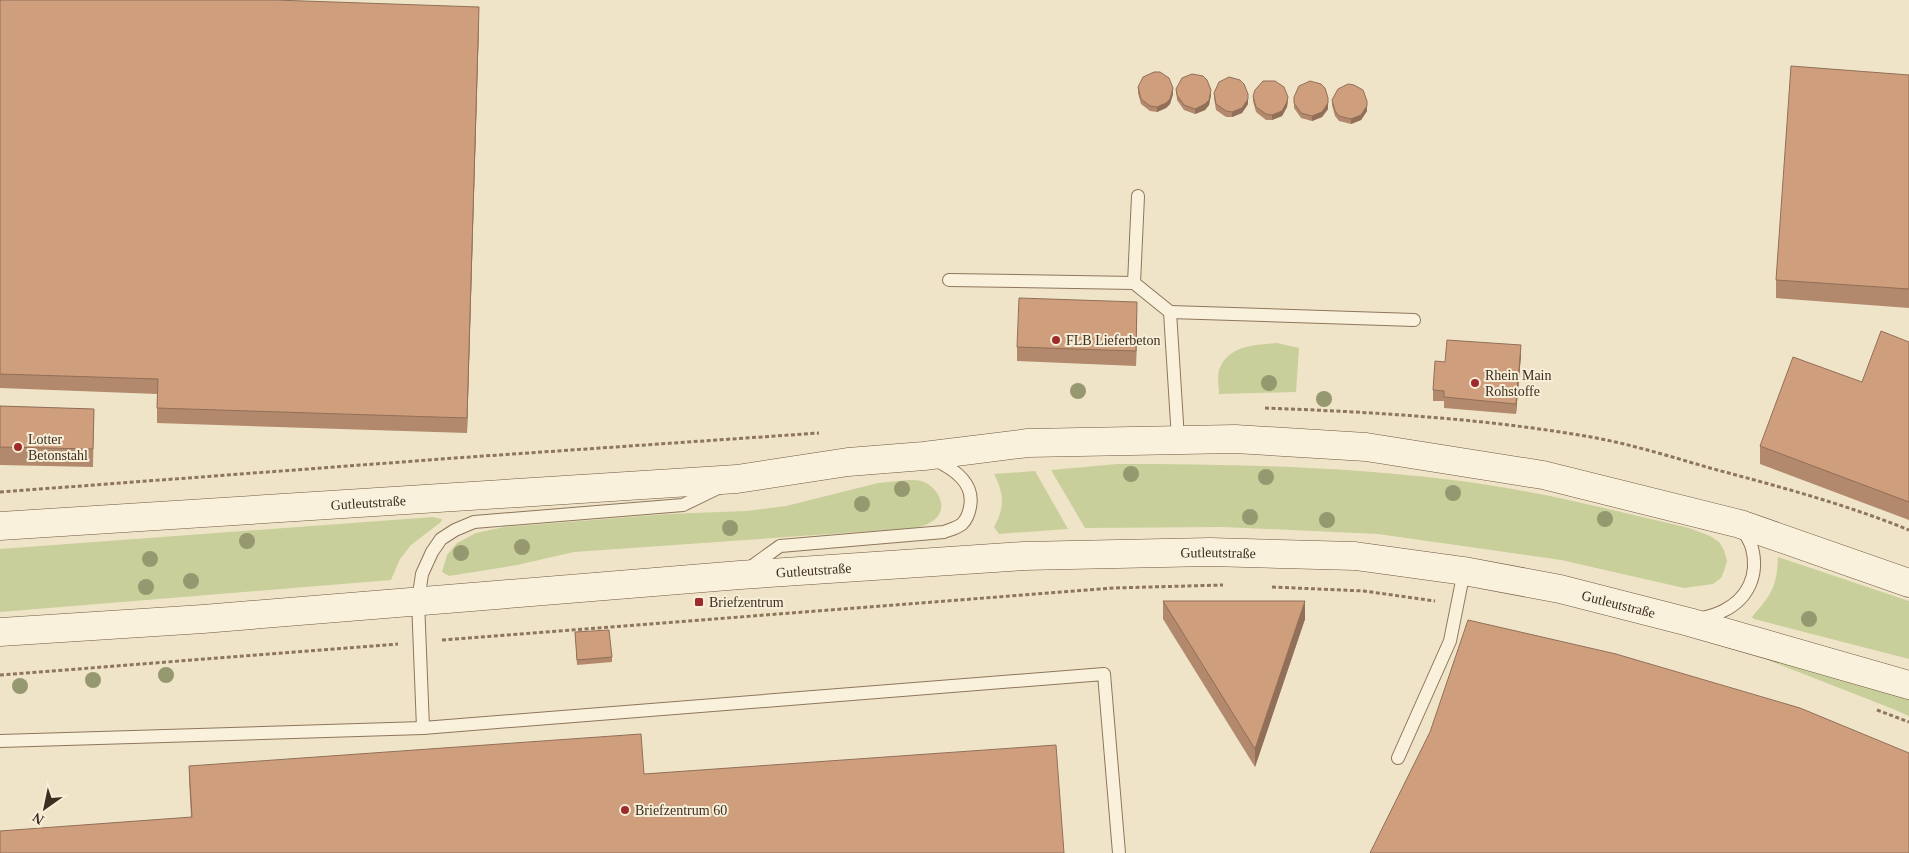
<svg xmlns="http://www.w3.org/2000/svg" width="1909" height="853" font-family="Georgia,serif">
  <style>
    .green { fill: #c9cf9b }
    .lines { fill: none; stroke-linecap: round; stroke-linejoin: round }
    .lane-casing { stroke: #8d765c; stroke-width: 14 }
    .secondary-casing { stroke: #6f573f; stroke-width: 29 }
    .path { stroke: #8d765c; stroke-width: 3; stroke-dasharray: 4 2.5; stroke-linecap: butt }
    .lane { stroke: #faf1dc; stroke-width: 12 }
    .secondary { stroke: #faf1dc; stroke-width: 28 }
    .tree { fill: #96986f }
    .wall { fill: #b2896c }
    .shaded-wall { fill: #916f58 }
    .building { fill: #cf9f7d; stroke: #916f58 }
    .poi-dot { fill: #9e2a2b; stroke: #f7eed8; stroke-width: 2 }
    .labels { text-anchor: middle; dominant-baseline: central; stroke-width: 4; stroke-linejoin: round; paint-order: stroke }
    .poi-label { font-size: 14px; fill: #3d2e20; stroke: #f7eed8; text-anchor: start }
    .street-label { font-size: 14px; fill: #3d2e20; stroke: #f7eed8 }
  </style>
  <rect width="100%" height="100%" fill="#f0e4c8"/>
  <g class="green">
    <path d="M1277,343L1299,348L1296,392L1219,394C1219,387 1217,377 1219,370C1228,345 1254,345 1277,343Z"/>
    <path d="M1117,464C1226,464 1335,466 1444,479C1527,488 1608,509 1689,528L1710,536L1719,542L1724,550L1727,561L1724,571L1721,578L1713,584L1684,588L1561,560L1378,534L1223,527L1085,528L1051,470Z"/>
    <path d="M1035,471L1068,529L999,534L994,527C1005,508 1004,493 994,474Z"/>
    <path d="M908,480C913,480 919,480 924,482C940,489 950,511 931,522C927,525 921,526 916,528L574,552L517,565L449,576L442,572L447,555L457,543L476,533L504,527L667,514L746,511L786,506L878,483Z"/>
    <polygon points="433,517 442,519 441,522 411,545 400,559 391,580 0,612 0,549"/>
    <path d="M1778,557L1909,601V659L1754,619L1752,617C1771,595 1777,587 1778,557Z"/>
    <polygon points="1755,655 1909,696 1909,716 1893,709"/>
  </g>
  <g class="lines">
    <defs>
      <g id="lane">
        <polyline points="1138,196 1134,283 1170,312 1178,439"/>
        <polyline points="949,280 1134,283"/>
        <polyline points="1170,312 1414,320"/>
        <path d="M748,569L780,546L944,532C949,530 957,528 962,524C967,519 969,513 970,507C975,483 954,469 935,460"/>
        <path d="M1696,620C1705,617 1715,615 1723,611C1748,599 1759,575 1752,548C1750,541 1745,534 1742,527"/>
        <polyline points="423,728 418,601 422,574 432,552 441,539 455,530 474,522 683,505 718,488"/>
        <polyline points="0,741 423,728 1104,674 1119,853"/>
        <polyline points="1398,758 1450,641 1464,571"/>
      </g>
      <g id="secondary">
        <path id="s1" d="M0,526L737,479L848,462L924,456L1028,443L1235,439L1366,447L1543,475L1740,524L1909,583"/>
        <path id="s2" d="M0,632L203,619L740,575L1024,556L1210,552L1355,556L1464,571L1560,589L1689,622L1909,685"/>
      </g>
    </defs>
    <use href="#lane" class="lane-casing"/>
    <use href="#secondary" class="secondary-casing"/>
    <g class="path">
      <path d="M1265,408C1372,412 1479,418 1585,436C1627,443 1669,456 1710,468C1777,486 1845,504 1909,530"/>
      <polyline points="0,492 455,458 819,433"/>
      <polyline points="1272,587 1364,591 1435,601"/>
      <polyline points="442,640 1114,588 1223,585"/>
      <polyline points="0,675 398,644"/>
      <polyline points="1877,710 1909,722"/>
    </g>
    <use href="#lane" class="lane"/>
    <use href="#secondary" class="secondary"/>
  </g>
  <g class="tree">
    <circle cx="1269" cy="383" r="8"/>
    <circle cx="1078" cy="391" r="8"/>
    <circle cx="1324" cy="399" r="8"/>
    <circle cx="1131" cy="474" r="8"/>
    <circle cx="1266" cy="477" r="8"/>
    <circle cx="902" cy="489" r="8"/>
    <circle cx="1453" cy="493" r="8"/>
    <circle cx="862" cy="504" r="8"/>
    <circle cx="1250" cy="517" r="8"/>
    <circle cx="1605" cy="519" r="8"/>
    <circle cx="1327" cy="520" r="8"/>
    <circle cx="730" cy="528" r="8"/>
    <circle cx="247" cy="541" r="8"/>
    <circle cx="522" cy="547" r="8"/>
    <circle cx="461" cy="553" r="8"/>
    <circle cx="150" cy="559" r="8"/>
    <circle cx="191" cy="581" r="8"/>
    <circle cx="146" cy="587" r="8"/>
    <circle cx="1809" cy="619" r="8"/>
    <circle cx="166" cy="675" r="8"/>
    <circle cx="93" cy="680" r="8"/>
    <circle cx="20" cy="686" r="8"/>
  </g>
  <g class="wall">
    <polygon points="0,0 479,21 467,433 157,423 157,394 0,388"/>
    <polygon points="1909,75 1909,308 1776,298 1776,280"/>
    <polygon points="1138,87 1173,94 1170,104 1166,108 1157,112 1150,111 1141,104 1138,93"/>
    <polygon points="1176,89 1211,95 1209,105 1205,110 1195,114 1184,110 1177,100"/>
    <polygon points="1214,93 1248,99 1248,104 1242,113 1232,117 1226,117 1216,110 1214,98"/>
    <polygon points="1253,96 1288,102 1287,107 1282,116 1272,120 1266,120 1256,112 1253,101"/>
    <polygon points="1294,97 1328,103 1328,109 1322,117 1312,121 1301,118 1294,108"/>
    <polygon points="1332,100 1367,106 1367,111 1361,120 1351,124 1339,121 1335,116 1332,105"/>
    <polygon points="1137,317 1136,366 1017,361 1017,347"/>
    <polygon points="1909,342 1909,520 1760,464 1760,446 1862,382"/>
    <polygon points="1521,355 1516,414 1444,408 1444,401 1433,401 1433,390 1445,362"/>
    <polygon points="0,406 94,409 93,467 0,465"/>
    <polygon points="1163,601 1305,619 1255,767 1163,619"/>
    <polygon points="575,632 612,657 612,662 577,665"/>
    <polygon points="189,766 644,774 191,817 189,780"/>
  </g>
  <g class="shaded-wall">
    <polygon points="479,7 479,21 467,433 467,418"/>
    <polygon points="1173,88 1173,94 1170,104 1166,108 1157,112 1157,107"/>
    <polygon points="1211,90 1211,95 1209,105 1205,110 1195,114 1195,109"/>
    <polygon points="1248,94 1248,104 1242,113 1232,117 1232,112"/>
    <polygon points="1288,97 1287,107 1282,116 1272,120 1272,115"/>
    <polygon points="1328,98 1328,109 1322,117 1312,121 1312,116"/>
    <polygon points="1367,101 1367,111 1361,120 1351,124 1351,119"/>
    <polygon points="1137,302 1137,317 1136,366 1136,351"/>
    <polygon points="1521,345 1521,355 1516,414 1516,404"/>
    <polygon points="1305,601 1305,619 1255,767 1255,749"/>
  </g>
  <g class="building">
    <polygon points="0,0 275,0 479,7 467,418 157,408 158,379 0,374"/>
    <polygon points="1791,66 1909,75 1909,289 1776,280"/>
    <polygon points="1154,72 1160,72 1169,78 1173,88 1170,99 1166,103 1157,107 1150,106 1141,99 1138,87 1143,77"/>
    <polygon points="1192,74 1203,76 1207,80 1211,90 1209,100 1205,104 1195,109 1184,105 1177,95 1176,89 1182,78"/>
    <polygon points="1229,77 1240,80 1244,84 1248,94 1248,99 1242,108 1232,112 1226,111 1216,104 1214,93 1219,82"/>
    <polygon points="1263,81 1275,81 1284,87 1288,97 1287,102 1282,111 1272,115 1266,114 1256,107 1253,96 1255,90"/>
    <polygon points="1310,81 1321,84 1325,88 1328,98 1328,103 1322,112 1312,116 1301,113 1294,103 1294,97 1299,86"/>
    <polygon points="1348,84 1354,85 1363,90 1367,101 1367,106 1361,115 1351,119 1339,116 1335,111 1332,100 1338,89"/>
    <polygon points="1019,298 1137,302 1136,351 1017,347"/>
    <polygon points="1881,331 1909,342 1909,502 1760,446 1793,357 1862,382"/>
    <polygon points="1447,340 1521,345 1516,404 1444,397 1444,391 1433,390 1435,361 1445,362"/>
    <polygon points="0,406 94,409 93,449 0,447"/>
    <polygon points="1163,601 1305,601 1255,749"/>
    <polygon points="1468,620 1616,654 1800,708 1909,753 1909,853 1370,853 1430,732"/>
    <polygon points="609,630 612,657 577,660 575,632"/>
    <polygon points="641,734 644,774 1056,745 1064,853 0,853 0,831 192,817 189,766"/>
  </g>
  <g class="poi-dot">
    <circle cx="1056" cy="340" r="5"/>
    <circle cx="1475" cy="383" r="5"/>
    <circle cx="18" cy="447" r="5"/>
    <rect x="694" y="597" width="10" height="10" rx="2.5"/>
    <circle cx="625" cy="810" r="5"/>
  </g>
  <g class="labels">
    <g class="poi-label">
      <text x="1066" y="340">FLB Lieferbeton</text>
      <text x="1485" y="375">Rhein Main<tspan x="1485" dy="16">Rohstoffe</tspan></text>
      <text x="28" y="439">Lotter<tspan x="28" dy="16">Betonstahl</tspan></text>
      <text x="709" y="602">Briefzentrum</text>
      <text x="635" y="810">Briefzentrum 60</text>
    </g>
    <g class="street-label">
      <text stroke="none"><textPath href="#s1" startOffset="369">Gutleutstraße</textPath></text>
      <text stroke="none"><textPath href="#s2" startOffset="1221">Gutleutstraße</textPath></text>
      <text stroke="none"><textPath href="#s2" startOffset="816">Gutleutstraße</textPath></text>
      <text stroke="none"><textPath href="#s2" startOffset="1626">Gutleutstraße</textPath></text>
    </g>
  </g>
  <g transform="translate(45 808) rotate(213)" stroke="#f7eed8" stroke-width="4" paint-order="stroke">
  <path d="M0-4L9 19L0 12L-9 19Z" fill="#3d2e20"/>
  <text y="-8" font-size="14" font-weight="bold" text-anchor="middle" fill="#3d2e20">N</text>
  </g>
</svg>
